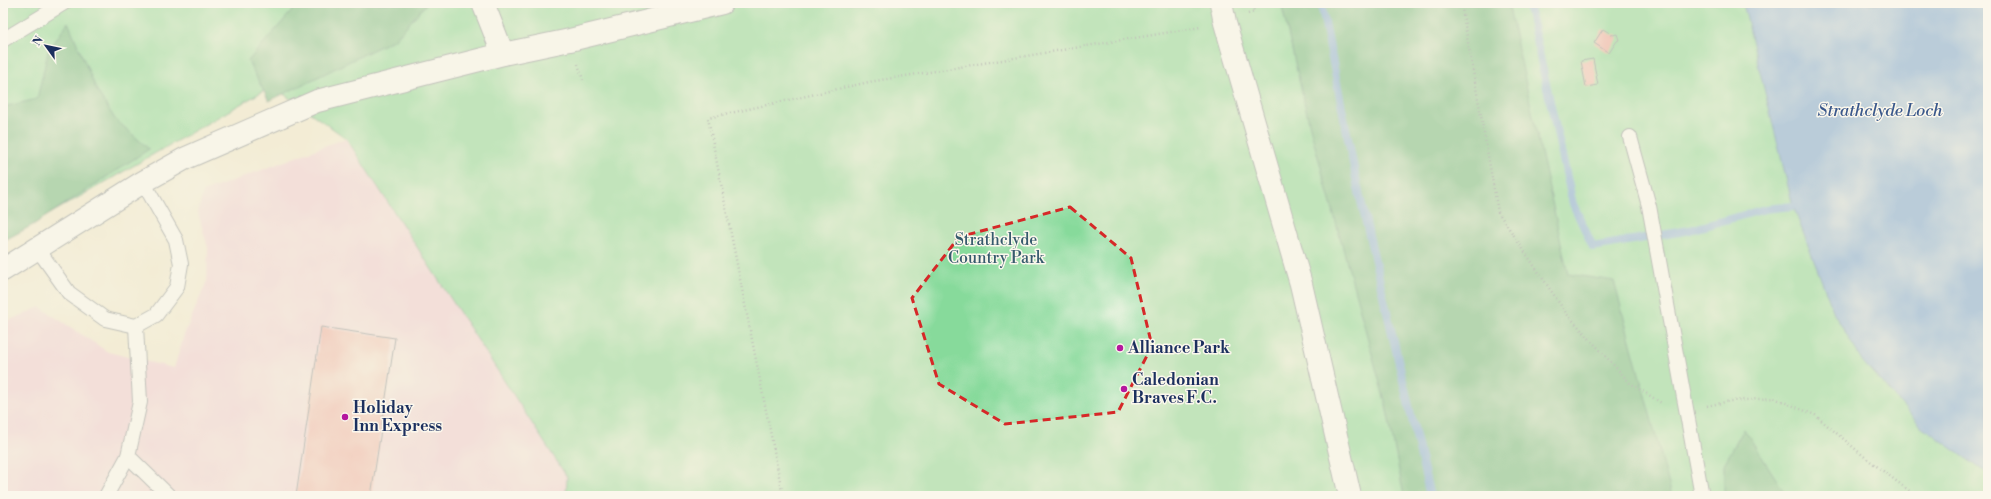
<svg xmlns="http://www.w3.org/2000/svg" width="1991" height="499" font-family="'Libre Bodoni',serif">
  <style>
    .built { fill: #f3cfde }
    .green { fill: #87da9b; stroke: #51847c }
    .forest { fill: #6dba83; stroke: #447470 }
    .water { fill: #74a4de; stroke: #486a9e }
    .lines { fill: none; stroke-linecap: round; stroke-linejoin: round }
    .stream { stroke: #74a4de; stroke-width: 8 }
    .building { fill: #f1a4a1 }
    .service-casing { stroke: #878e9a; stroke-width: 16 }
    .minor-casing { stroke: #878e9a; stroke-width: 24 }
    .path { stroke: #878e9a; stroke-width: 2.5; stroke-dasharray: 1 3; stroke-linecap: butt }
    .service { stroke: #fff; stroke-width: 14 }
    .minor { stroke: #fff; stroke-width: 22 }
    .marked { fill: none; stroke: #d62828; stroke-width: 3; stroke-dasharray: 8 5; stroke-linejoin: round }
    .poi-dot { fill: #b5179e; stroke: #fbf7ec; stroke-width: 1.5 }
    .labels { text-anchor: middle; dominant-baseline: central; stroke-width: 3; stroke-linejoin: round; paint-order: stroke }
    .park-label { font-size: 16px; fill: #365a6d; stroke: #fbf7ec }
    .poi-label { font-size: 16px; font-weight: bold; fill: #1b2f5e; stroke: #fbf7ec; text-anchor: start }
    .water-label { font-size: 17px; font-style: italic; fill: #3a588b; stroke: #fbf7ec }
  </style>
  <rect width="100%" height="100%" fill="#fbf7ec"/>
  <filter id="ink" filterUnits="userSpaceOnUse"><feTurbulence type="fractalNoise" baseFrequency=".025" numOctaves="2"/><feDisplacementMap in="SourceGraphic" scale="8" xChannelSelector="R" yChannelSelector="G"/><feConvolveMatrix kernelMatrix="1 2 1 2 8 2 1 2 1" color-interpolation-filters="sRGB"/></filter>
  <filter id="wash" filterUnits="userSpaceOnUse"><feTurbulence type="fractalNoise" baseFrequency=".012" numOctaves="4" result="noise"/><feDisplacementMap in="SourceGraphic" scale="16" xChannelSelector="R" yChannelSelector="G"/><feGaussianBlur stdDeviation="0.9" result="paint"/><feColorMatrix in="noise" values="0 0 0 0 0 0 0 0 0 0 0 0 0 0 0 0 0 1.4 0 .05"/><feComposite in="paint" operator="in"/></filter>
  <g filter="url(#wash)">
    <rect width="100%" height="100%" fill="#f3ecd5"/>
    <polygon class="built" points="346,138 567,477 566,496 3,496 3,323 40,307 108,352 174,368 184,335 207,281 208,248 198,213 203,192"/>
    <polygon class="green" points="3,3 1988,3 1988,496 566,496 567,477 346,138 272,86 3,241"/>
    <g class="forest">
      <polygon points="299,3 427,3 395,39 269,101 248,61"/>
      <polygon points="1281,3 1508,3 1568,274 1614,281 1672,496 1404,496 1386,405 1312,135"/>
      <polygon points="68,22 97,91 115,119 149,149 33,225 3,241 3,107 37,99 48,52"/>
      <polygon points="1744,429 1787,496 1724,496 1724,464"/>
    </g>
    <polygon class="water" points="1743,3 1988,3 1988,474 1921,426 1863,362 1834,313 1793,206"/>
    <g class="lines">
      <g class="stream">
        <polyline points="1321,3 1358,188 1430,496"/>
        <polyline points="1528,3 1573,204 1593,247 1690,230 1765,209 1793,206"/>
      </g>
    </g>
    <g id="blocks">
      <g class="building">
        <polygon points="1603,29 1613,35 1617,34 1619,40 1617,41 1609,53 1594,43"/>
        <polygon points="1593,59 1598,85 1586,87 1581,61"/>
        <polygon points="321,327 395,338 371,496 296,496"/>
      </g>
    </g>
  </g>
  <g filter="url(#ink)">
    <use href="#blocks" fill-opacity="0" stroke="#878e9a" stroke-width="1"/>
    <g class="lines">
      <defs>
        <g id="service">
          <polyline points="3,40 64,3"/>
          <polyline points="1630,137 1649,206 1702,496"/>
          <polyline points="37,248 69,293 105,319 136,326 156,315 177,287 181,264 176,240 143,182"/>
          <polyline points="128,456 169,496"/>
          <polyline points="106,496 128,456 140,402 136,326"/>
        </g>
        <g id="minor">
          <polyline points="483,3 503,54"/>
          <polyline points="1221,3 1225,23 1301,284 1350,496"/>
          <polyline points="3,270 143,182 186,158 317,101 503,54 570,40 722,3"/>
        </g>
      </defs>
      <use href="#service" class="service-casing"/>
      <use href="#minor" class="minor-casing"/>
      <g class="path">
        <polyline points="1461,3 1498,212 1566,313 1630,383 1663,404"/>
        <polyline points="1248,14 1254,12 1252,3"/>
        <polyline points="578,64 583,80"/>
        <polyline points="1707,406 1730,401 1774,398 1815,415 1866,458 1916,496"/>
        <polyline points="783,496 708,118 869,82 1201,27"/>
      </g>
      <use href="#service" class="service"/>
      <use href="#minor" class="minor"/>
    </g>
  </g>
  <path d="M0 0H1991V499H0ZM1070,207L1131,258L1152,346L1118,412L1005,424L939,384L912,298L959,237Z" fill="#f3ecd5" fill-opacity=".55" fill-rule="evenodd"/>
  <path class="marked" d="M1070,207L1131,258L1152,346L1118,412L1005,424L939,384L912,298L959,237Z"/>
  <g class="poi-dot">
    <circle cx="1120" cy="348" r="4"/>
    <circle cx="1124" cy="389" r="4"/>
    <circle cx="345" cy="417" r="4"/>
  </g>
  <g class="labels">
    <g class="park-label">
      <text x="996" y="240">Strathclyde<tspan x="996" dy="18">Country Park</tspan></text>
    </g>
    <g class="poi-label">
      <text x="1128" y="348">Alliance Park</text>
      <text x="1132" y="380">Caledonian<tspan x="1132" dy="18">Braves F.C.</tspan></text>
      <text x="353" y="408">Holiday<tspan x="353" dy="18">Inn Express</tspan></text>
    </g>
    <g class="water-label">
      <text x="1880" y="111">Strathclyde Loch</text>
    </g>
  </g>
  <rect width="1991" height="499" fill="none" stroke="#fbf7ec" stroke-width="16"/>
  <g transform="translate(46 46) rotate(303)" stroke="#fbf7ec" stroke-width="3" paint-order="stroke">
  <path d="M0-3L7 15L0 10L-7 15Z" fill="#1b2f5e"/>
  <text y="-6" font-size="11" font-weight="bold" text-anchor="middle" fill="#1b2f5e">N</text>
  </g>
</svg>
